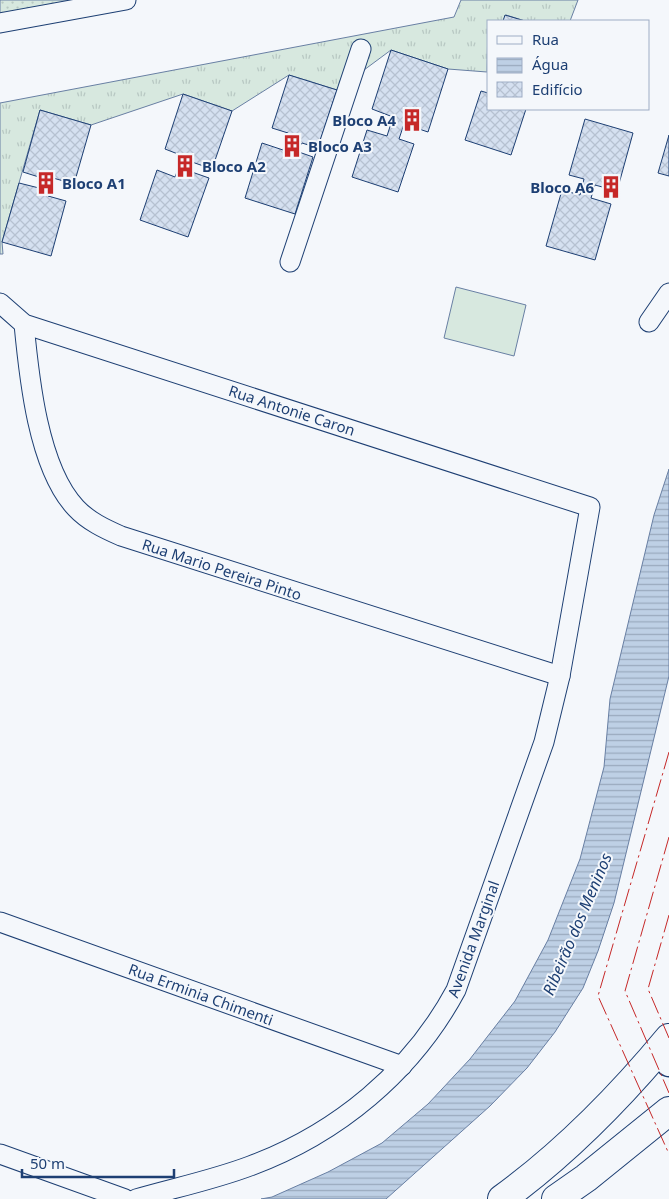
<svg xmlns="http://www.w3.org/2000/svg" width="669" height="1199" font-family="'Noto Sans',sans-serif">
  <style>
    .grass { fill: url(#grass-tufts); stroke: #687fa3 }
    .park { fill: url(#park-dots); stroke: #687fa3 }
    .garden { fill: #d7e8df; stroke: #687fa3 }
    .water { fill: url(#water-rules); stroke: #687fa3 }
    .building { fill: url(#building-cross-hatch); stroke: #1d3f73 }
    .lines { fill: none; stroke-linecap: round; stroke-linejoin: round }
    .minor-casing { stroke: #1d3f73; stroke-width: 21 }
    .secondary-casing { stroke: #1d3f73; stroke-width: 29 }
    .primary-casing { stroke: #1d3f73; stroke-width: 30 }
    .minor { stroke: #f4f7fb; stroke-width: 19 }
    .secondary { stroke: #f4f7fb; stroke-width: 26 }
    .primary { stroke: #f4f7fb; stroke-width: 28 }
    .power { stroke: #c62828; stroke-width: 1; stroke-dasharray: 18 4 2.5 4; stroke-linecap: butt }
    .labels { text-anchor: middle; dominant-baseline: central; stroke-width: 4; stroke-linejoin: round; paint-order: stroke }
    .poi-label { font-size: 15px; font-weight: bold; fill: #1d3f73; stroke: #f4f7fb; text-anchor: start }
    .street-label { font-size: 15px; fill: #1d3f73; stroke: #f4f7fb }
    .water-label { font-size: 16px; font-style: italic; fill: #1d3f73; stroke: #f4f7fb }
  </style>
  <defs>
    <pattern id="grass-tufts" width="24" height="20" patternUnits="userSpaceOnUse" patternTransform="scale(1.25)"><rect width="24" height="20" fill="#d7e8df"/><path d="M3 7l-1-3M5 7V3M7 7l1-3M15 17l-1-3M17 17v-4M19 17l1-3" fill="none" stroke="#b8c8c3"/></pattern>
    <pattern id="park-dots" width="8" height="8" patternUnits="userSpaceOnUse" patternTransform="scale(1.25)"><rect width="8" height="8" fill="#d7e8df"/><path d="M2 2h.1M6 6h.1" fill="none" stroke="#b8c8c3" stroke-width="1.8" stroke-linecap="round"/></pattern>
    <pattern id="water-rules" width="6" height="5" patternUnits="userSpaceOnUse" patternTransform="scale(1.25)"><rect width="6" height="5" fill="#bed0e5"/><path d="M0 2.5h6" fill="none" stroke="#9aaabe"/></pattern>
    <pattern id="building-cross-hatch" width="8" height="8" patternUnits="userSpaceOnUse" patternTransform="scale(1.25)"><rect width="8" height="8" fill="#d5e0f0"/><path d="M0 0l8 8M0 8l8-8" fill="none" stroke="#b6c1d1"/></pattern>
  </defs>
  <rect width="100%" height="100%" fill="#f4f7fb"/>
  <polygon class="grass" points="461,0 578,0 570,21 525,21 506,15 503,21 488,21 487,72 448,69 391,50 337,90 289,75 232,111 183,94 91,125 40,110 2,242 3,254 0,254 0,103 454,17"/>
  <polygon class="park" points="0,0 72,0 74,4 0,17"/>
  <polygon class="garden" points="456,287 526,305 514,356 444,338"/>
  <polygon class="water" points="669,469 669,676 614,903 598,951 583,988 555,1032 527,1068 490,1106 386,1199 261,1199 272,1197 328,1172 382,1143 428,1104 470,1059 515,1001 548,940 580,859 604,767 610,699 654,515"/>
  <g class="building">
    <polygon points="505,15 525,21 503,21"/>
    <polygon points="391,50 448,69 428,132 404,124 399,139 414,144 398,192 352,177 367,130 387,136 393,117 372,109"/>
    <polygon points="289,75 337,90 318,148 302,143 296,151 313,157 295,214 245,198 262,143 283,150 288,133 272,128"/>
    <polygon points="481,91 488,93 488,109 526,109 511,155 465,140"/>
    <polygon points="183,94 232,111 212,169 192,162 189,171 209,178 188,237 140,220 157,170 175,177 183,156 165,149"/>
    <polygon points="40,110 91,125 74,184 53,178 48,196 66,201 51,256 2,242 19,183 39,188 42,178 23,172"/>
    <polygon points="585,119 633,133 617,191 595,185 591,198 611,204 595,260 546,246 562,190 580,195 584,179 569,175"/>
    <polygon points="669,135 669,176 658,173"/>
  </g>
  <g class="lines">
    <defs>
      <g id="minor">
        <polyline points="0,23 126,0"/>
        <polyline points="290,262 361,49"/>
        <path d="M0,303L24,324L590,507L560,676L544,742L456,990C412,1072 337,1134 250,1166C213,1180 174,1188 136,1199"/>
        <polyline points="649,322 669,293"/>
        <path d="M24,324C29,377 38,468 76,508C88,521 105,529 121,536L560,676"/>
        <polyline points="0,922 402,1066"/>
        <polyline points="0,1154 125,1199"/>
      </g>
      <polyline id="secondary" points="661,1048 669,1063"/>
      <g id="primary">
        <path d="M502,1199C564,1154 620,1097 669,1038"/>
        <polyline points="556,1199 586,1178 669,1111"/>
      </g>
    </defs>
    <use href="#minor" class="minor-casing"/>
    <use href="#secondary" class="secondary-casing"/>
    <use href="#primary" class="primary-casing"/>
    <use href="#minor" class="minor"/>
    <use href="#secondary" class="secondary"/>
    <use href="#primary" class="primary"/>
    <g class="power">
      <polyline points="669,752 598,996 669,1154"/>
      <polyline points="669,837 625,991 669,1093"/>
      <polyline points="669,915 648,989 669,1038"/>
    </g>
  </g>
  <defs>
    <symbol id="building-bare" viewBox="-9 -9 18 18"><path d="M-4-6H4V6H1V3H-1V6H-4ZM-2.5-4.3h1.7v1.8h-1.7ZM.8-4.3h1.7v1.8H.8ZM-2.5-1h1.7V.8h-1.7ZM.8-1h1.7V.8H.8Z" fill="#c62828" stroke="#f4f7fb" stroke-width="2.5" paint-order="stroke"/></symbol>
  </defs>
  <g fill-rule="evenodd">
    <use href="#building-bare" x="396" y="104" width="32" height="32"/>
    <use href="#building-bare" x="276" y="130" width="32" height="32"/>
    <use href="#building-bare" x="169" y="150" width="32" height="32"/>
    <use href="#building-bare" x="30" y="167" width="32" height="32"/>
    <use href="#building-bare" x="595" y="171" width="32" height="32"/>
  </g>
  <g class="labels">
    <g class="poi-label">
      <text x="396" y="120" text-anchor="end">Bloco A4</text>
      <text x="308" y="146">Bloco A3</text>
      <text x="202" y="166">Bloco A2</text>
      <text x="62" y="183">Bloco A1</text>
      <text x="594" y="187" text-anchor="end">Bloco A6</text>
    </g>
    <g class="street-label">
      <text transform="translate(292 410) rotate(18)">Rua Antonie Caron</text>
      <text transform="translate(222 569) rotate(18)">Rua Mario Pereira Pinto</text>
      <text transform="translate(473 939) rotate(-70)">Avenida Marginal</text>
      <text transform="translate(201 994) rotate(20)">Rua Erminia Chimenti</text>
    </g>
    <g class="water-label">
      <text transform="translate(577 924) rotate(-67)">Ribeirão dos Meninos</text>
    </g>
  </g>
  <rect x="487" y="20" width="162" height="90" fill="#f4f7fb" stroke="#9eadc5"/>
  <rect x="497" y="36" width="25" height="8" fill="#f4f7fb" stroke="#9eadc5"/>
  <text x="532" y="45" font-size="15" fill="#1d3f73">Rua</text>
  <rect x="497" y="58" width="25" height="15" fill="url(#water-rules)" stroke="#9eadc5"/>
  <text x="532" y="70" font-size="15" fill="#1d3f73">Água</text>
  <rect x="497" y="82" width="25" height="15" fill="url(#building-cross-hatch)" stroke="#9eadc5"/>
  <text x="532" y="95" font-size="15" fill="#1d3f73">Edifício</text>
  <path d="M22 1169v8h152v-8" fill="none" stroke="#1d3f73" stroke-width="2.5"/>
  <text x="30" y="1169" font-size="15" fill="#1d3f73" stroke="#f4f7fb" stroke-width="4" paint-order="stroke">50 m</text>
</svg>
